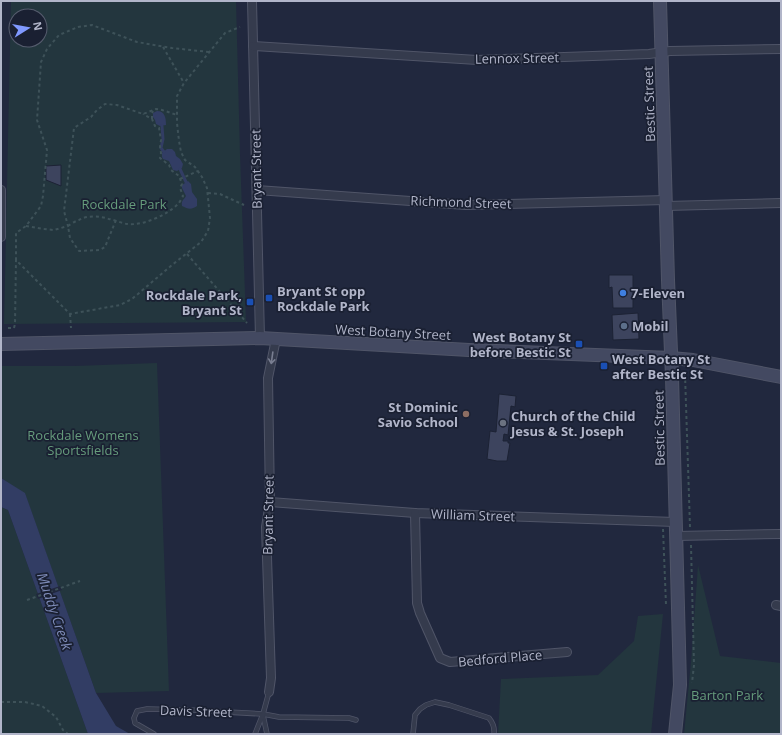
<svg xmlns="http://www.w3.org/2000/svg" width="782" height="735" font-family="'Open Sans',sans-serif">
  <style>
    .green { fill: #23363e; fill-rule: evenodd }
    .water { fill: #323d64 }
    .pier { fill: #21283e }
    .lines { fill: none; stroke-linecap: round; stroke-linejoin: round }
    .stream { stroke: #323d64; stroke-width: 3 }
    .building { fill: #3d445e; stroke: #1c2234 }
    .lane-casing { stroke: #505568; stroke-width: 5.5 }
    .street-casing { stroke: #505568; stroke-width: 10 }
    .secondary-casing { stroke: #505568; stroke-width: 14 }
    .path { stroke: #3e5259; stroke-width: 2; stroke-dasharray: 3 3; stroke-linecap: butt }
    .lane { stroke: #353b4d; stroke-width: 4 }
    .street { stroke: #353b4d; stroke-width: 8 }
    .secondary { stroke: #434961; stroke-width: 12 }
    .oneway { stroke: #797e91 }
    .shop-dot { fill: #3f7fe0; stroke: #1a2032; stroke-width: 1.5 }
    .transit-dot { fill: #1a4fb4; stroke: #1a2032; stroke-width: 1.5 }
    .service-dot { fill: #5c6f8a; stroke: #1a2032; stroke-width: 1.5 }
    .education-dot { fill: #8d6e63; stroke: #1a2032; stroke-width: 1.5 }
    .worship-dot { fill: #6b7280; stroke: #1a2032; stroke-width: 1.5 }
    .labels { text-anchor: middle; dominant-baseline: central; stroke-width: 3.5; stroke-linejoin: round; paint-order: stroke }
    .street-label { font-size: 13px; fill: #b1b5c9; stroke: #1a2032 }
    .park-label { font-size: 13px; fill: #669c7c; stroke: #1a2032 }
    .poi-label { font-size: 13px; font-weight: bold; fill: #b1b5c9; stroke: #1a2032; text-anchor: start }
    .water-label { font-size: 14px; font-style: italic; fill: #7e8bb8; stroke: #1a2032 }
  </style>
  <rect width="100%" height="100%" fill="#21283e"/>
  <g class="green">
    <path d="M11,1H236L240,154L246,322L4,324ZM16,16H40V40H16Z"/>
    <polygon points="157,363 169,691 96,693 25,494 1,478 1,366 75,366"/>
    <polygon points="1,507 8,510 88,734 1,734"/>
    <polygon points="698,565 720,656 781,663 781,734 684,734 691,662"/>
    <polygon points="663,614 651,734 498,734 501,679 598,675 634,641 638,616"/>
  </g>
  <g class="water">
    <path d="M157,111C165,111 166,118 166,125L160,126L156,124L155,120L153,117V113Z"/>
    <polygon points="167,149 172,149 175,152 176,156 180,159 183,164 182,168 177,171 173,170 169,161 163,159 162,157 162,153"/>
    <path d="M188,181L191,184L192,192L197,199V206C191,210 188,209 182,206C181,200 184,200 186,196L182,188V185Z"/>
    <polygon points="1,478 25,493 96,693 116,726 130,734 88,734 8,510 1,507"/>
  </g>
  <polygon class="pier" points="60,586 62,590 38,599 36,594"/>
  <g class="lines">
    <g class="stream">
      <polyline points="162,126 163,139 161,148 164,152"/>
      <polyline points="180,169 186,182"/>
    </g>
  </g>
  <g class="building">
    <polygon points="61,165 61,186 46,180 46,166"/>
    <polygon points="609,275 633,275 633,308 613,308 612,287 609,288"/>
    <polygon points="638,313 639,339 613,340 612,315"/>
    <polygon points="499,394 516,396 515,407 511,406 508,435 504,434 503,441 508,441 508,443 510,443 507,461 497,461 487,459 490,431 496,432"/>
  </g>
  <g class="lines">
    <defs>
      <g id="lane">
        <polyline points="263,715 267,734"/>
        <polyline points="154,734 135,723 134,718 137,711 147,709 189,710 263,714 279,717 349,718 356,720"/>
        <polyline points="255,734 263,714 269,692"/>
        <path d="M413,734L415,715L420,709L426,705L435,702L449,705L489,718C493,723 495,727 494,734"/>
      </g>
      <g id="street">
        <polyline points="252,1 260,338"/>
        <polyline points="253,46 477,60 649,54 670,51 781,49"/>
        <polyline points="1,190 1,237"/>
        <polyline points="257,190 466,205 666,200"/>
        <polyline points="666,206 781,203"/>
        <polyline points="270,502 415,513 675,522"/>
        <polyline points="415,513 417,603 420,613 440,658 450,662 567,652"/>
        <polyline points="676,536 781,534"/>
        <polyline points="776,605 781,606"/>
        <polyline points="269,692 271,678 266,527 270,502 268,378 276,339"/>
      </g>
      <g id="secondary">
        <polyline points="660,1 668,280 672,376 680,685 675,734"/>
        <polyline points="1,344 260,338 469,350 671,358 693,360 781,377"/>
      </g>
    </defs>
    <use href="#lane" class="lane-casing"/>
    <use href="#street" class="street-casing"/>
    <use href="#secondary" class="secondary-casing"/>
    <g class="path">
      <polyline points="163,47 184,83"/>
      <polyline points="209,52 172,48 137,42 92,25 78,27 59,35 47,49 41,62 37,120 47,150 43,196 41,206 26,226 16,233 16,260 70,314 120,305 132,299 172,265 201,242 208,231 210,218 207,188 202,177 195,167 185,160 181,152 179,141 177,123 177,96 184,83 225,33 240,27"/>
      <polyline points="152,119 152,113 153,111"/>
      <polyline points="180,179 198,171"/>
      <polyline points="208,193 220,194 244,205"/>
      <path d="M116,220L105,247L100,250L79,251L70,238L68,226C71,224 75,221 79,220C87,215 100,216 109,219C115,220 121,223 127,224C143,226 167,215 178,204C180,202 182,198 183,196L180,188L182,184L179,176L171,170L169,165L160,158L161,153L160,147L161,140L159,128L155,126L152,119L143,114"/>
      <polyline points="26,226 43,229 54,230 68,226 64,211 74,128 91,117 97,110 105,104 117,105 143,114 156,109 162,110 177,115"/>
      <polyline points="187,254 247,323"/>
      <polyline points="70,314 71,328"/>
      <polyline points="8,328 14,328 15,324 16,260"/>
      <polyline points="685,374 690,527"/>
      <polyline points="663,529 666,605"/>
      <polyline points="691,545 694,665 692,683"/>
      <polyline points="27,600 80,581"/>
      <polyline points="1,702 25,702 42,706 56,717 63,730 68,734"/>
    </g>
    <use href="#lane" class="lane"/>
    <use href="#street" class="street"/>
    <use href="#secondary" class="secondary"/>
  </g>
  <defs><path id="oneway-shaft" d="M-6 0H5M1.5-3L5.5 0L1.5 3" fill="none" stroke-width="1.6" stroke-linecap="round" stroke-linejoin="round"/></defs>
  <use class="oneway" href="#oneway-shaft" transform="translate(272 358) rotate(98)"/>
  <circle class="shop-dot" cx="623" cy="293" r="4"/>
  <g class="transit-dot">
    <rect x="265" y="294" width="8" height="8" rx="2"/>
    <rect x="246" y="298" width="8" height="8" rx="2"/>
    <rect x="575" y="340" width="8" height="8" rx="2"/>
    <rect x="600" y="362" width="8" height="8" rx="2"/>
  </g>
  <circle class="service-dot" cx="624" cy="326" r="4"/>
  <circle class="education-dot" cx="466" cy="414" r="4"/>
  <circle class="worship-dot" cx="503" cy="423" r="4"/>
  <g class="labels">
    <g class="street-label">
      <text transform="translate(517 58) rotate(-1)">Lennox Street</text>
      <text transform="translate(649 104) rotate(-92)">Bestic Street</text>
      <text transform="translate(256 169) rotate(-91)">Bryant Street</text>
      <text transform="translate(461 202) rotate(2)">Richmond Street</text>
      <text transform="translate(393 332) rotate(3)">West Botany Street</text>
      <text transform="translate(659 428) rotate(-91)">Bestic Street</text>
      <text transform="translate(268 515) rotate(-89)">Bryant Street</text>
      <text transform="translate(473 515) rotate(2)">William Street</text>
      <text transform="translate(500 658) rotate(-5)">Bedford Place</text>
      <text transform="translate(196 711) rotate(2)">Davis Street</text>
    </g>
    <g class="park-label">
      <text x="124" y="204">Rockdale Park</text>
      <text x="83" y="435">Rockdale Womens<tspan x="83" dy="15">Sportsfields</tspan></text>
      <text x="727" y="695">Barton Park</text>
    </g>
    <g class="poi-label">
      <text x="277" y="291">Bryant St opp<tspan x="277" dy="15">Rockdale Park</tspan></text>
      <text x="631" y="293">7-Eleven</text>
      <text x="242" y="295" text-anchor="end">Rockdale Park,<tspan x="242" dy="15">Bryant St</tspan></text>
      <text x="632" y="326">Mobil</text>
      <text x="571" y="337" text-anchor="end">West Botany St<tspan x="571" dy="15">before Bestic St</tspan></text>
      <text x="612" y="359">West Botany St<tspan x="612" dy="15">after Bestic St</tspan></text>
      <text x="458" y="407" text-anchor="end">St Dominic<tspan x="458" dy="15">Savio School</tspan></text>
      <text x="511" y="416">Church of the Child<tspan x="511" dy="15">Jesus &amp; St. Joseph</tspan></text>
    </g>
    <g class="water-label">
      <text transform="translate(55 611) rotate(71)">Muddy Creek</text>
    </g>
  </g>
  <rect width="782" height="735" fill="none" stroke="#b1b5c9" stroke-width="4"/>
  <g transform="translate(28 28) rotate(79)"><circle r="19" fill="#1a2032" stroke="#565c6e"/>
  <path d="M0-3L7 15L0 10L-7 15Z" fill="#8099ff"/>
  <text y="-6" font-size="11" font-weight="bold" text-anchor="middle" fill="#b1b5c9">N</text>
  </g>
</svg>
